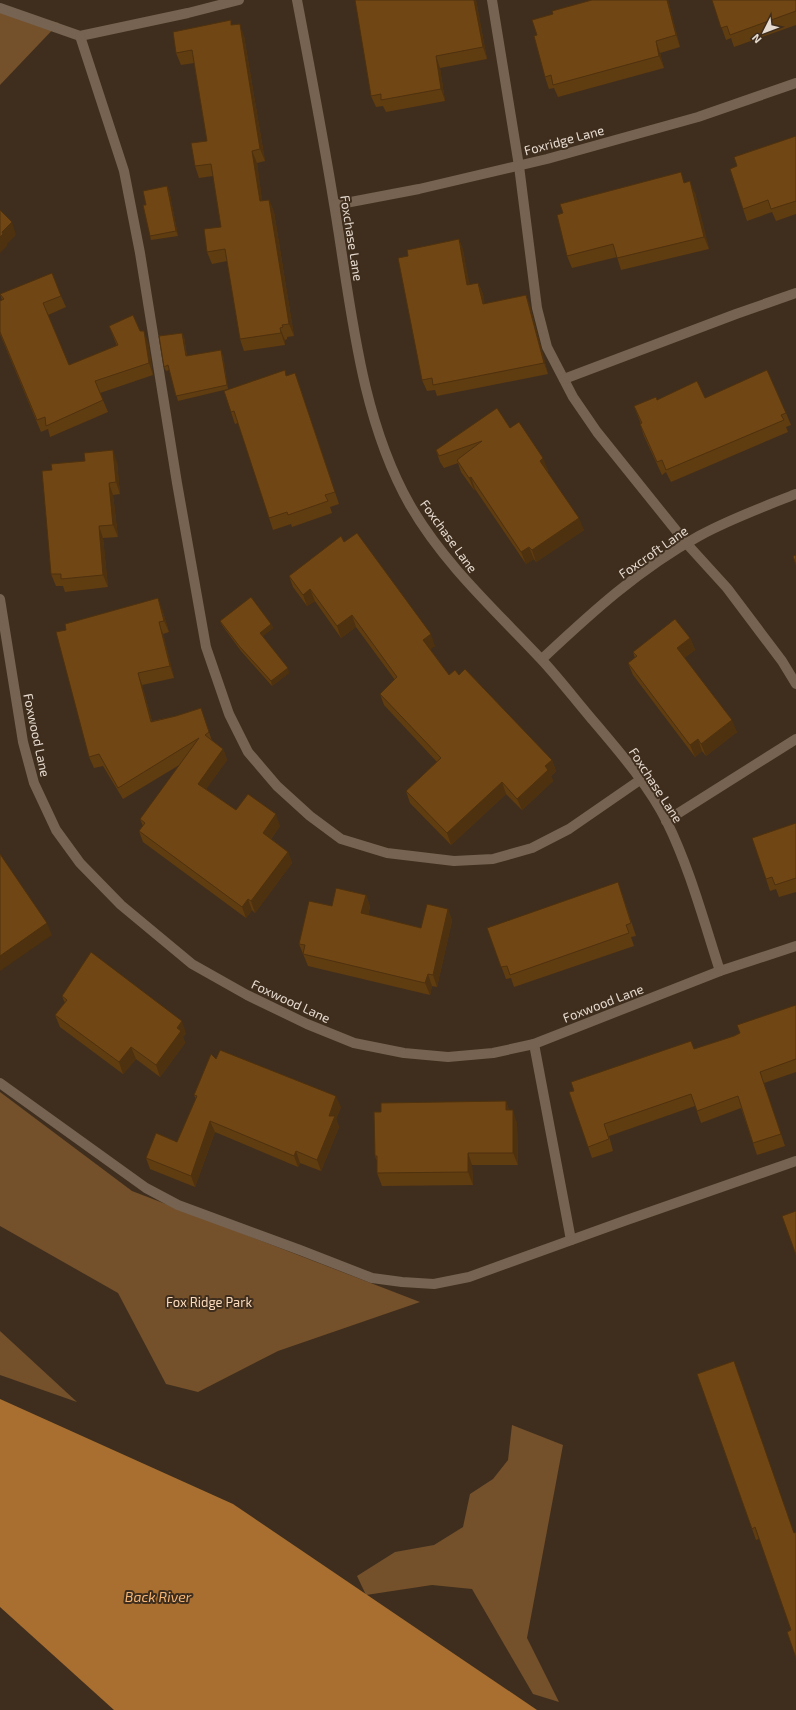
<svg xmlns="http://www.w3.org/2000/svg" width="796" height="1710" font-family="'Exo 2',sans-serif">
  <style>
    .green { fill: #74502b }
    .water { fill: #a86f30 }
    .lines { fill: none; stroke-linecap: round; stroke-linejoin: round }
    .service { stroke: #766351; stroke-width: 10 }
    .minor { stroke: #766351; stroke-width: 10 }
    .wall { fill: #603c11 }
    .shaded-wall { fill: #4e310e }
    .building { fill: #704614; stroke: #4e310e }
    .labels { text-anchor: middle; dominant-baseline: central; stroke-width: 4; stroke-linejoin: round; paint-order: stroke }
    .street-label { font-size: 13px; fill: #e6dbd1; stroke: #3f2e1d }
    .park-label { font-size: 13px; fill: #fddcbd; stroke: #3f2e1d }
    .water-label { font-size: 14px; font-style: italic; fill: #f6b777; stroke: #3f2e1d }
  </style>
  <rect width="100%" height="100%" fill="#3f2e1d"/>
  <g class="green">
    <polygon points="0,8 59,23 0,85"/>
    <polygon points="0,1092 132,1191 420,1302 278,1351 198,1392 166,1384 118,1293 0,1226"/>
    <polygon points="0,1331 77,1402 0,1375"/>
    <polygon points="512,1425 563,1445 527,1638 559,1702 533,1694 472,1589 432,1585 366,1595 357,1576 395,1552 434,1545 463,1527 470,1494 493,1479 508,1460"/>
  </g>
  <polygon class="water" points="0,1399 233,1504 537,1710 114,1710 0,1607"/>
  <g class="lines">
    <g class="service">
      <polyline points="492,0 519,166 537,308 547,347 573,397 597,432 687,544 727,588 782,661 796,684"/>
      <polyline points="0,8 80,36 188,13 239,0"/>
      <polyline points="80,36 124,171 140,253 177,483 206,647 229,714 248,752 277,786 310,816 341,839 387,853 454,861 493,859 532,848 569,829 640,780"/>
      <polyline points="564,379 736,314 796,293"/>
      <polyline points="666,821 796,739"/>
      <polyline points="534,1044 571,1240"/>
      <polyline points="0,1083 146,1188 178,1205 300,1250 372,1278 402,1282 434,1284 469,1277 624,1221 796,1161"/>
    </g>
    <g class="minor">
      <path d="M297,0C310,68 323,136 334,204C351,304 359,415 410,505C444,564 494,609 540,658C558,677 573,697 590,717C617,749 648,784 667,822C690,869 704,922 720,971"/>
      <polyline points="335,205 419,189 547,159 698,117 796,83"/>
      <polyline points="0,599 23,742 34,783 56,830 80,863 121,905 192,964 247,995 307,1024 354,1043 404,1053 448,1057 493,1053 534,1044 720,971 796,946"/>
      <path d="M542,659C590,614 640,568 699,536C730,519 763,507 796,494"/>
    </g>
  </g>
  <g class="wall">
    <polygon points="355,0 476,0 487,59 440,68 445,101 386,112 383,106 376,107 371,96"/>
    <polygon points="592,0 668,0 680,47 660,53 664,68 558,97 554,88 549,89 545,77 537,35 553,14"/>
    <polygon points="712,0 796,0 796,25 734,47 731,38 726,40"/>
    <polygon points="232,25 244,36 265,161 257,163 262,201 269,200 274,212 294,336 287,337 287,339 285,340 285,345 244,351 240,339 227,261 212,264 207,252 221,227 213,176 199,178 195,166 207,141 194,63 181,65 176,53"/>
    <polygon points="796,136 796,214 776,221 772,212 747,221 743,209 737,166"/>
    <polygon points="685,182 695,193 709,249 621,270 617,257 572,268 567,256"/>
    <polygon points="167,186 169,190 178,236 151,240 150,236 146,205"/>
    <polygon points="459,239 463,250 469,285 478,283 483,294 484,304 526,295 530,306 548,374 437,396 435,390 427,391 422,380 408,256"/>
    <polygon points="0,294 61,296 66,307 48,315 69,365 117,346 109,326 140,331 148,342 153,375 100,393 108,412 50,437 48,429 41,432 0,334 0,301 2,300"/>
    <polygon points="182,333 184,337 187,356 223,355 228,389 178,401 169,370 166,371 164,367"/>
    <polygon points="287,375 299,385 339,504 330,507 332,513 292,527 291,524 273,530 238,423 235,424 224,391"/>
    <polygon points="705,398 786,413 791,425 786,427 788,432 671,482 666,472 662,475 644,436 640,424 641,424 634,406 657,400"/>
    <polygon points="510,428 548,470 547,471 584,530 536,562 534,559 526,564 475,489 474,490 461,472 458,463 444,468 440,462 436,450"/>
    <polygon points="117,462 120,494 113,495 118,537 103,538 108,587 65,592 63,586 56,586 51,574 52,470"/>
    <polygon points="344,542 435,646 430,649 449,675 552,760 556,771 551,776 553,781 522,810 506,794 451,845 410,803 406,791 437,762 384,705 380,694 395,680 356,627 341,638 315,601 307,606 293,587 289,576"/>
    <polygon points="162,609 169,632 163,634 174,678 142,685 152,721 176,716 201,708 212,741 223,749 227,760 206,789 236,810 280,826 271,839 288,852 292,863 255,913 252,910 246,918 143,842 139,831 143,826 140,819 181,764 123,799 103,766 94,768 89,757"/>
    <polygon points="220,621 271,624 273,628 263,636 289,673 272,686 241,651 222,625"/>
    <polygon points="690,638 695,650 684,658 737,732 706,756 702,751 695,757 633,675 628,663 635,658 633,652"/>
    <polygon points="796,823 796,892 779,897 776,889 770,891 766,879"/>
    <polygon points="622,894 636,936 631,937 634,946 514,987 511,978 506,979 487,928"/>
    <polygon points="366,895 370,907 368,915 421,928 448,909 452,921 437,987 432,986 430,995 308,966 299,944 332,906"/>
    <polygon points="62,996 186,1033 183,1037 185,1043 160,1077 136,1059 123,1074 60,1027 55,1015 65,1003"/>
    <polygon points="796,1005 796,1072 764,1083 785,1146 757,1155 741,1108 701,1123 695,1106 609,1136 613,1151 592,1158 569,1092 734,1036"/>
    <polygon points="216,1059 341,1107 336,1119 339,1127 321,1171 300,1163 298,1167 215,1132 195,1187 150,1169 146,1158 177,1142 196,1099 194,1095"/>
    <polygon points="506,1101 509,1110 517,1123 518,1165 472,1165 473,1185 382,1186 377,1173 377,1161 375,1156"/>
    <polygon points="734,1361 759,1539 756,1540 697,1374"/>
  </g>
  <g class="shaded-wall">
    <polygon points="474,0 476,0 487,59 483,47"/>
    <polygon points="667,0 668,0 680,47 676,35"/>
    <polygon points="240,24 244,36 265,161 260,149"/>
    <polygon points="656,41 660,53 664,68 659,56"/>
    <polygon points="436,56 440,68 445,101 441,89"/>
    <polygon points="252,151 257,163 264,213 260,201"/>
    <polygon points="690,181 695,193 709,249 704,237"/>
    <polygon points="167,186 169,190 178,236 176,231"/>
    <polygon points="269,200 274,212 294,336 289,324"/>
    <polygon points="12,222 16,235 7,244 7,246 0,253 0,237 2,232"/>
    <polygon points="459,239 463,250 472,296 467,285"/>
    <polygon points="478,283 483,294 487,316 483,304"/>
    <polygon points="526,295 530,306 548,374 544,363"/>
    <polygon points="280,328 285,340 285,345 281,333"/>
    <polygon points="144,331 148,342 153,375 149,363"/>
    <polygon points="182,333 184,337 187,360 186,356"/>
    <polygon points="221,350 223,355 228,389 227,385"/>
    <polygon points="113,450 117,462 120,494 116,482"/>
    <polygon points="543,458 548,470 544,473 540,461"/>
    <polygon points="471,477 475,489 474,490 469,478"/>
    <polygon points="109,483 113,495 118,537 113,525"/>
    <polygon points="579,518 584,530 536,562 532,550"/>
    <polygon points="99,526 103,538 108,587 103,575"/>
    <polygon points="529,547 534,559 526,564 521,552"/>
    <polygon points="310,589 315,601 307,606 303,595"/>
    <polygon points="158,598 162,609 169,632 164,621"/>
    <polygon points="352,615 356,627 341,638 337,626"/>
    <polygon points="159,622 163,634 174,678 170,666"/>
    <polygon points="271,624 273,628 262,637 260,633"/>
    <polygon points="431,634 435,646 428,652 423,640"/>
    <polygon points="690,638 695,650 681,660 677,648"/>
    <polygon points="288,668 289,673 272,686 271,681"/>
    <polygon points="138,673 142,685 155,733 151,722"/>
    <polygon points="732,720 737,732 706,756 701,744"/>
    <polygon points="698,739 702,751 695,757 690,745"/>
    <polygon points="223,749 227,760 202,795 198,784"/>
    <polygon points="552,760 556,771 551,776 553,781 522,810 517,799 545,766"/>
    <polygon points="502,782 506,794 451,845 447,833"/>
    <polygon points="276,814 280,826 267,844 263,833"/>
    <polygon points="288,852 292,863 255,913 251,901"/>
    <polygon points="366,895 370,907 365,926 361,913"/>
    <polygon points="248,899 252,910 246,918 242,907"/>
    <polygon points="448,909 452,921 437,987 433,975"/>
    <polygon points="47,923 52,935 0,971 0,956"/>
    <polygon points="428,974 432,986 430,995 425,983"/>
    <polygon points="182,1021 186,1033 183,1037 185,1043 160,1077 156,1065 177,1028"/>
    <polygon points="131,1047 136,1059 123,1074 119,1062"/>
    <polygon points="336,1096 341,1107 336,1119 339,1127 321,1171 317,1160 329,1116"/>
    <polygon points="506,1101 510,1113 506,1110"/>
    <polygon points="513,1110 517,1123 518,1165 513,1153"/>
    <polygon points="210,1121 215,1132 195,1187 191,1176"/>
    <polygon points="296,1151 300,1163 298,1167 294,1156"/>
    <polygon points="468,1153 472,1165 473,1185 468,1172"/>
  </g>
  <g class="building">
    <polygon points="355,0 474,0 483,47 436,56 441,89 381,100 381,94 371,96"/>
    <polygon points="592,0 667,0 676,35 656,41 659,56 553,85 551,75 545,77 534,36 537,35 532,20 553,14 552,11"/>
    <polygon points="712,0 796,0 796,11 730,35 727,26 721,28"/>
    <polygon points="231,20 231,25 240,24 260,149 252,151 260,201 269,200 289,324 282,325 283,327 280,328 281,333 240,339 225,249 207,252 204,229 221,227 211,164 195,166 191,143 207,141 192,50 176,53 173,32"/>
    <polygon points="796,136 796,201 771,209 768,200 743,209 730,169 737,166 734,157"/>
    <polygon points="681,172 684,183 690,181 704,237 617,258 613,244 567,256 557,215 563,213 560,204"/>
    <polygon points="167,186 176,231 150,236 143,205 146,205 143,191"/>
    <polygon points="0,210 12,222 2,232 3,234 0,237"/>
    <polygon points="459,239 467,285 478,283 483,304 526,295 544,363 433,385 432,378 422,380 398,258 408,256 407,250"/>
    <polygon points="52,273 61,296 43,303 69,365 118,345 109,326 133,315 140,331 144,331 149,363 95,381 103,400 46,426 45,417 37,420 0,332 0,301 4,299 0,294"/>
    <polygon points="182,333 186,356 221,350 227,385 176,396 168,365 164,367 159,336"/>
    <polygon points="285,370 286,376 295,373 335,492 325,495 328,501 288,515 287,512 269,518 234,411 231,412 224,391"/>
    <polygon points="767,370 786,413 781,415 784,420 666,470 662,460 657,462 640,424 642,423 634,406 656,397 657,400 697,381 705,398"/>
    <polygon points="497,408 510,428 519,422 543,458 540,461 579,518 532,550 529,547 521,552 471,477 469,478 457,460 482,441 439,456 436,450"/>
    <polygon points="113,450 116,482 109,483 113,525 99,526 103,575 61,579 61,574 51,574 42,471 52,470 51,464 85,461 84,453"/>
    <polygon points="357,533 431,634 423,640 449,675 455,670 459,675 465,669 552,760 545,766 548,770 517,799 502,782 447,833 406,791 441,758 380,694 397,677 352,615 337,626 310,589 303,595 289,576 341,536 344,542"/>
    <polygon points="796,555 796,565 793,556"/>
    <polygon points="251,597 271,624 260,633 288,668 271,681 240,647 220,621"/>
    <polygon points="158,598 164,621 159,622 170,666 138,673 151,722 176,716 201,708 209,732 205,735 223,749 198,784 236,810 248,794 276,814 263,833 288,852 251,901 248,899 242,907 139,831 145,823 140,819 199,738 118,788 99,754 89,757 56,632 66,630 65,624"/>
    <polygon points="675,619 690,638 677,648 732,720 701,744 698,739 690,745 628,663 637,656 633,652"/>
    <polygon points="796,823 796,878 775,885 772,877 766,879 752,838"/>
    <polygon points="0,854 47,923 0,956"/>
    <polygon points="618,882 631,923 626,925 629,933 510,975 507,966 501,967 487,928"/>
    <polygon points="336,888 366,895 361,913 421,928 427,904 448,909 433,975 428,974 425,983 303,954 305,945 299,944 309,901 332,906"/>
    <polygon points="91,952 182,1021 177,1028 181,1031 156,1065 131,1047 119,1062 55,1015 67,1000 62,996"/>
    <polygon points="796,1005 796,1059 760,1072 781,1134 753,1143 738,1096 697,1111 691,1094 604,1124 609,1139 588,1147 569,1092 574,1091 571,1082 691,1041 694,1049 734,1036 740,1033 737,1025"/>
    <polygon points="220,1050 336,1096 329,1116 335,1116 317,1160 296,1151 294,1156 210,1121 191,1176 146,1158 156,1133 177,1142 197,1096 194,1095 211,1054 216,1059"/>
    <polygon points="506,1101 506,1110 513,1110 513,1153 468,1153 468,1172 377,1173 377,1156 375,1156 374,1112 381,1112 381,1103"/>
    <polygon points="796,1211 796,1255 782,1216"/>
    <polygon points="734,1361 794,1533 796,1532 796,1658 787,1632 791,1630 755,1527 752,1529 697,1374"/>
  </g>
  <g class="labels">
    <g class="street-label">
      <text transform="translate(564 140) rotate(-15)">Foxridge Lane</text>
      <text transform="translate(352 238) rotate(81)">Foxchase Lane</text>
      <text transform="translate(449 536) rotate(54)">Foxchase Lane</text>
      <text transform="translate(653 552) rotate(-35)">Foxcroft Lane</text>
      <text transform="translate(37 735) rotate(78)">Foxwood Lane</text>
      <text transform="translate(656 785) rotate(57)">Foxchase Lane</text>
      <text transform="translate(291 1001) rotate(25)">Foxwood Lane</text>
      <text transform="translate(603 1003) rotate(-21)">Foxwood Lane</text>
    </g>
    <g class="park-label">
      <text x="209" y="1302">Fox Ridge Park</text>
    </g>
    <g class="water-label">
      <text x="158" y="1596">Back River</text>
    </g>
  </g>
  <g transform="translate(764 32) rotate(228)" stroke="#3f2e1d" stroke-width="3" paint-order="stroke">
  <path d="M0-3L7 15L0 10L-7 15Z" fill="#e6dbd1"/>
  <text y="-6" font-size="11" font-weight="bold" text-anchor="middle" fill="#e6dbd1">N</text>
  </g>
</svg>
